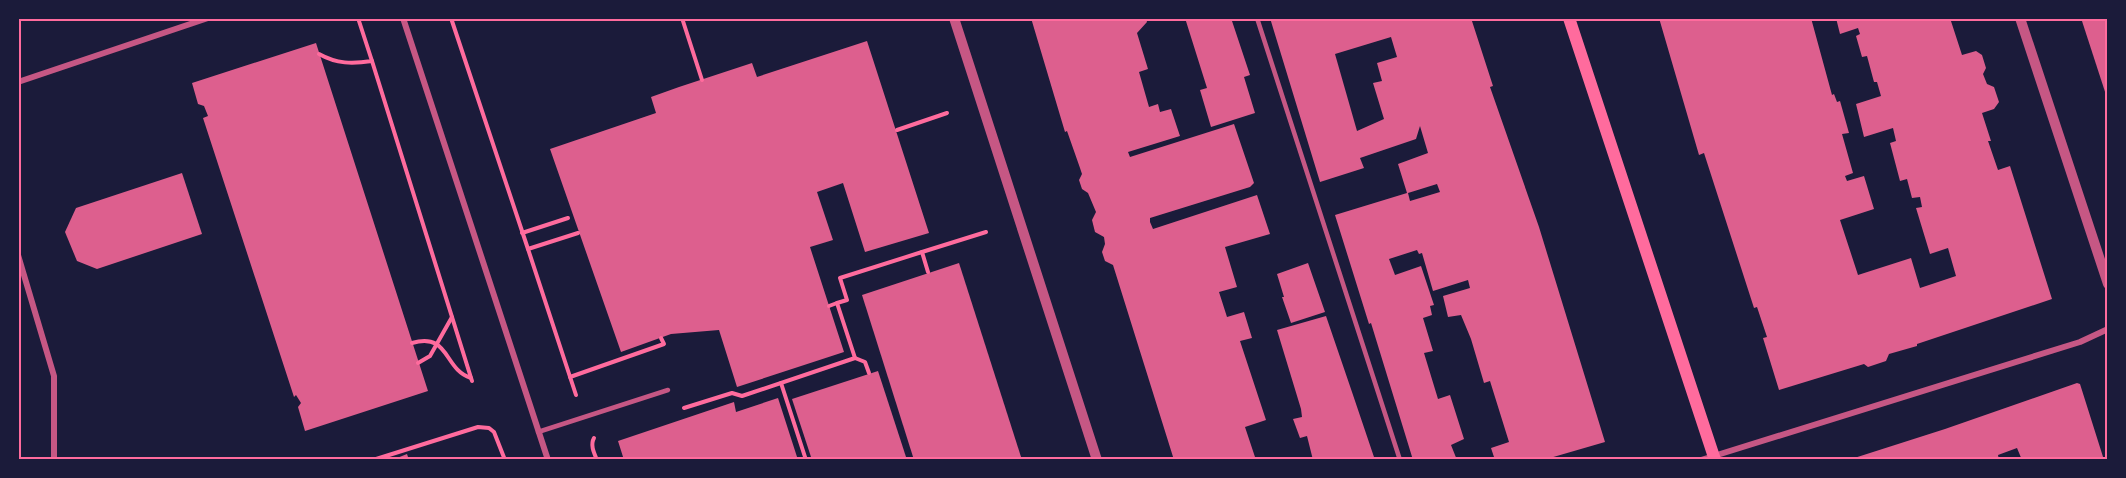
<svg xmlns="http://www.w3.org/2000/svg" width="2126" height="478" font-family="Roboto,sans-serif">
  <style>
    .building { fill: #dd5f8e; fill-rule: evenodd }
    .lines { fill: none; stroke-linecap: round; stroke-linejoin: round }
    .path { stroke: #ff6b9d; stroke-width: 4 }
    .service { stroke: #c65784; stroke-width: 4.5 }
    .minor { stroke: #c65784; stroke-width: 6 }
    .tertiary { stroke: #c65784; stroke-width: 10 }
    .secondary { stroke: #ff6b9d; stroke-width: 12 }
    .neatline { fill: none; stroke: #ff6b9d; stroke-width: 2 }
  </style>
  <rect width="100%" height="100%" fill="#1b1b3a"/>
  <g class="building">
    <polygon points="1031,18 1146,18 1147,22 1137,33 1148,69 1139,72 1149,107 1158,104 1160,112 1171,109 1180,136 1128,152 1130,157 1234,124 1254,183 1250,187 1150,218 1150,222 1153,229 1257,195 1270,234 1225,247 1237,287 1219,292 1227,317 1244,312 1252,338 1240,341 1266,420 1245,427 1256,460 1174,460 1113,265 1105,261 1102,252 1105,244 1104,237 1095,232 1092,220 1096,212 1088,193 1082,189 1079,180 1082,174 1080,168 1067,131 1065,132"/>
    <polygon points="1185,18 1231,18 1250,75 1244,77 1255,113 1211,127 1200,90 1207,88"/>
    <path d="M1270,18H1471L1493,86L1490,87L1539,227L1605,442L1543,460H1495L1491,448L1509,442L1490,381L1484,383L1471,339L1461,315L1448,317L1443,296L1470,288L1468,280L1433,291L1422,253L1419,254L1417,250L1389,259L1395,275L1421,266L1434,305L1430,306L1432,315L1423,318L1433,351L1424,353L1438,399L1450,395L1464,439L1451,445L1457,460H1413L1371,323L1369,324L1335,215L1407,193L1398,164L1428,153L1420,126L1416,139L1360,158L1364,168L1320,182ZM1391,37L1397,57L1377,63L1382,81L1373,83L1384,119L1357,131L1335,54ZM1437,184L1440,192L1410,201L1408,193Z"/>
    <polygon points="1659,18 1811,18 1832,95 1834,94 1837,102 1840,101 1849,133 1842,134 1853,173 1845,176 1847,181 1864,176 1874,209 1840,220 1858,275 1911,258 1920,288 1956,276 1948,248 1930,254 1916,208 1922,207 1920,197 1912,198 1907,179 1900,181 1890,143 1896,141 1893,128 1864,137 1856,104 1881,96 1877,82 1874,82 1867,56 1862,57 1856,36 1860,34 1858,28 1840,34 1836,18 1950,18 1962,55 1976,51 1982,55 1986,68 1983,74 1987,84 1994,87 1999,102 1994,109 1982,113 1991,141 1988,141 1998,170 2010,166 2052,299 1917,344 1917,346 1889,354 1886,361 1868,367 1864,364 1779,390 1763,338 1767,337 1757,307 1754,308 1704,153 1699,155"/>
    <polygon points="2081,18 2108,18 2108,101"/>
    <polygon points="867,41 929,233 865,252 843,183 817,192 833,240 810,247 844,352 737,387 719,330 671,334 621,352 550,149 656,113 651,97 679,87 752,63 757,77"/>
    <polygon points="316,43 428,391 305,431 298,407 301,403 296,395 294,397 203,118 208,116 204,106 198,104 192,83"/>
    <polygon points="182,173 202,234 97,269 77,261 65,232 76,208"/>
    <polygon points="959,263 1022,460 914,460 862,295"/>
    <polygon points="1308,263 1325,312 1291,323 1282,297 1284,297 1277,274"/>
    <polygon points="1326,316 1352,392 1375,460 1313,460 1307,436 1300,438 1293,419 1302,417 1301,409 1277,330"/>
    <polygon points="878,371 907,460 812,460 792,399"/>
    <polygon points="2077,383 2080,384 2104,460 2022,460 2017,448 1998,455 1999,460 1848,460 1945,429"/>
    <polygon points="778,398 798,460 624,460 618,441 734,402 736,412"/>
    <polygon points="407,454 409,460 392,460"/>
  </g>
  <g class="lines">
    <g class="path">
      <polyline points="451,18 528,249"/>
      <polyline points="682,18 702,80"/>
      <path d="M319,54C337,64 352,64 372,61L358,18"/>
      <polyline points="372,61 472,381"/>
      <polyline points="897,130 947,113"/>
      <polyline points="522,233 568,218"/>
      <polyline points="928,272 922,252 986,232"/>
      <polyline points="829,306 837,303"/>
      <path d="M412,343C450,332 443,369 471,378"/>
      <polyline points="855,358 865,362 869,373"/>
      <polyline points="418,363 430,356 452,317"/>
      <polyline points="570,377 664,344 661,338"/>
      <polyline points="781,383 806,460"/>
      <polyline points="576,395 528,249 578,233"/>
      <polyline points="684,408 732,393 742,396 855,358 837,303 847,300 840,278 922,252"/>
      <path d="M594,438C590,445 594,453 597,460"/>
      <polyline points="373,460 478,427 489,428 494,432 505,460"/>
    </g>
    <g class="service">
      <polyline points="1257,18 1400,460"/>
      <polyline points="538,432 668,390"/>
    </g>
    <g class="minor">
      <polyline points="403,18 548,460"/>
      <polyline points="18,82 208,18"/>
      <polyline points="18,255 54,376 54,460"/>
      <polyline points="1701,460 2080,342 2108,329"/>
    </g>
    <g class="tertiary">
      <polyline points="954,18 1097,460"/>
      <polyline points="2020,18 2108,284"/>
    </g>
    <polyline class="secondary" points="1569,18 1715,460"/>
  </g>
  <rect width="2126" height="478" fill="none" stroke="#1b1b3a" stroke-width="39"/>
  <rect x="20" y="20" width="2086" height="438" class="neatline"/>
</svg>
